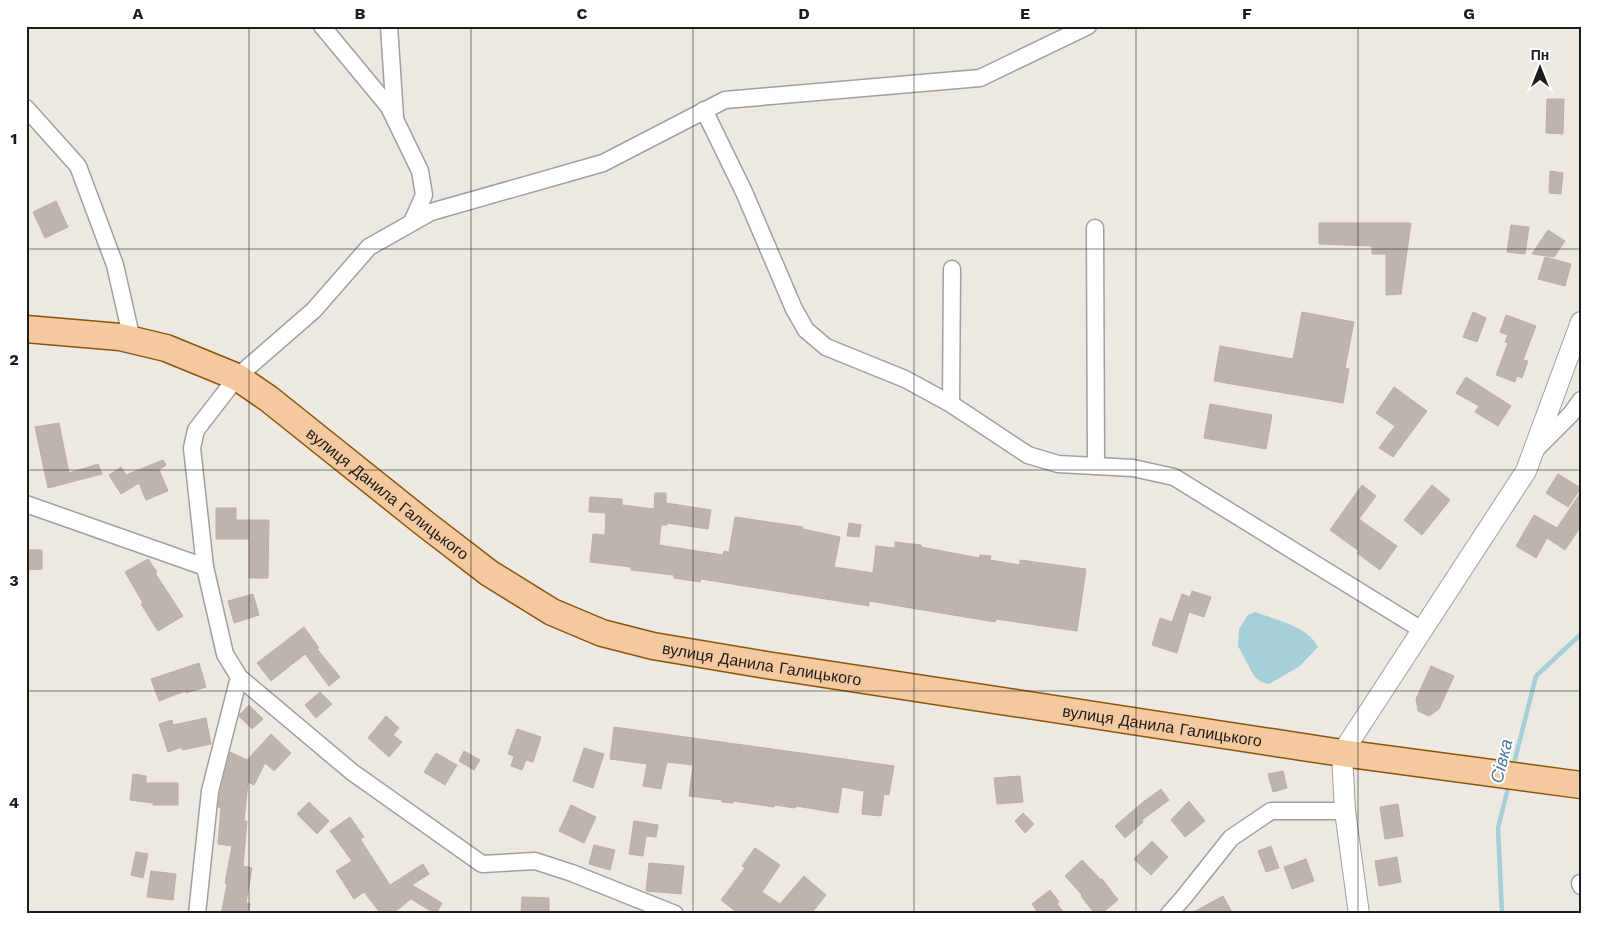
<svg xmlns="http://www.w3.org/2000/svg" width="1607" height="940" font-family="'Work Sans',sans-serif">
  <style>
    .water { fill: #a5d0d8 }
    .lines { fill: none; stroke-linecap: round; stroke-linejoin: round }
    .stream { stroke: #a5d0d8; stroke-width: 4.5 }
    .building { fill: #bdb4af; stroke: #bdaea6 }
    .minor-casing { stroke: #a0a0a0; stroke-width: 19 }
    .tertiary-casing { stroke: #a0a0a0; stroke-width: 22 }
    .primary-casing { stroke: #8a550a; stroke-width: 29 }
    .minor { stroke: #fff; stroke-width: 16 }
    .tertiary { stroke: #fff; stroke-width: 20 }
    .primary { stroke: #f5c99f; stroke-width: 26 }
    .grid { fill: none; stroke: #1c1c1c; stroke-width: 1; stroke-opacity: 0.55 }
    .labels { text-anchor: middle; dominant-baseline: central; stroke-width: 4; stroke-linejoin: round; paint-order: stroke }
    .street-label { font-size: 16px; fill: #1c1c1c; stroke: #fff }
    .water-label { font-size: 18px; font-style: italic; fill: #4d7b9d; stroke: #fff }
    .neatline { fill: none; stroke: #1c1c1c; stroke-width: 2 }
    .grid-label { font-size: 16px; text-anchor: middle; font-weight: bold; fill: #1c1c1c }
  </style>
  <rect width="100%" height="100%" fill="#ede8e2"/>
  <path class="water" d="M1255,612C1276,620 1308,626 1318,647L1300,666L1269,684L1261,682L1254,676L1238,646L1239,629L1248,615Z"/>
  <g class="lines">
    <g class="stream">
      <polyline points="1513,767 1536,676 1581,634"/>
      <polyline points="1502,914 1498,828 1509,784"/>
    </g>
  </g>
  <g class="building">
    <polygon points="1547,99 1564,99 1563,134 1546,133"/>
    <polygon points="1550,171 1563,173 1561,194 1549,193"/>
    <polygon points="56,201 68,227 45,238 33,212"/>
    <polygon points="1319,223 1411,223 1401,294 1386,295 1386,254 1372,254 1372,246 1319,244"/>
    <polygon points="1511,225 1529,227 1525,254 1507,252"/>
    <polygon points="1548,230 1565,241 1554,257 1532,254"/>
    <polygon points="1545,257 1571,264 1565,286 1538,279"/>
    <polygon points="1302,312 1354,322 1345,368 1349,369 1343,403 1214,381 1220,346 1293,359"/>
    <polygon points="1473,312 1486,318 1477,342 1463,337"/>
    <polygon points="1506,315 1536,326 1523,360 1528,361 1522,378 1517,376 1515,382 1496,375 1508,343 1505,342 1508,335 1500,332"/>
    <polygon points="1466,377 1511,406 1498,426 1475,412 1479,406 1456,393"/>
    <polygon points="1394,387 1427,411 1393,457 1379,448 1395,426 1376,413"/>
    <polygon points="1210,404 1272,415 1266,449 1204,438"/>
    <polygon points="59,423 69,473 98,464 102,474 48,488 35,427"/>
    <polygon points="163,460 166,465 159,470 168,491 146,500 139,483 121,494 109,475 121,467 126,475"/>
    <polygon points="1558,474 1581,488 1568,507 1546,493"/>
    <polygon points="1362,485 1376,496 1359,519 1397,546 1380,570 1357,553 1359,551 1330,530"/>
    <polygon points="1432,485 1450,500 1422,535 1404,520"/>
    <polygon points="1581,492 1581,526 1565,550 1547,538 1536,558 1516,546 1534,515 1557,528"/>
    <polygon points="655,493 666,493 666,503 711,510 708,529 667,523 667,525 661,525 659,545 723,555 724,551 729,552 735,517 803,527 803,529 840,537 834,567 873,573 876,546 895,548 895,542 921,545 921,547 979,558 980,555 991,556 990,560 1020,565 1020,560 1086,569 1077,631 996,619 995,622 869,601 869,606 701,579 700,582 674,578 674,575 631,570 631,567 590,562 593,534 605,535 606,513 589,512 590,497 622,499 622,505 654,509"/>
    <polygon points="216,508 236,508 236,520 269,520 268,578 249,578 249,539 216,539"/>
    <polygon points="849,523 861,525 859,537 847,536"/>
    <polygon points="26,550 42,550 42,569 26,570"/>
    <polygon points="148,559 157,572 155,573 183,616 158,631 141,604 143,603 125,572"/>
    <polygon points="1192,591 1211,597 1204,617 1189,612 1177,653 1152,645 1160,618 1172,622 1182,594 1190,597"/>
    <polygon points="253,594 259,615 234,623 228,601"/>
    <polygon points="304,627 319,648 317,649 340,677 329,686 305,654 271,681 257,663"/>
    <polygon points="199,663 206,687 186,693 185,691 159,701 151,679"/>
    <polygon points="1431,666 1454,676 1439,709 1429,716 1418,711 1416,699"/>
    <polygon points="320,692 332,704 316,718 305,705"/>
    <polygon points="249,705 263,719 252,729 239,716 240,714"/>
    <polygon points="386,716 399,728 393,735 402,742 389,757 368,738"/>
    <polygon points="206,718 211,744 182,750 182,747 168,752 159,724 172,720 173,725"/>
    <polygon points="614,727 894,766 889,795 884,794 881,816 862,814 864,791 842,787 838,813 796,806 795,808 775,805 774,807 733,801 733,803 722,802 722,800 689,796 693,765 667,762 661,789 643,786 647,764 610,759"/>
    <polygon points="517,729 541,737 533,762 526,760 522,770 511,766 514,756 508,754"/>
    <polygon points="271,734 291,753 274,771 265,763 254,785 248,782 244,821 247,821 243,866 252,868 246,903 250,904 248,914 221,914 227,884 225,883 232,846 218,844 221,807 218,807 220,793 230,752 247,760"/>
    <polygon points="584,748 604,754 593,788 573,781"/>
    <polygon points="464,751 480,760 474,770 459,761"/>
    <polygon points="436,753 457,765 445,785 424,772"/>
    <polygon points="1283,771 1287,788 1273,792 1268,774"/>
    <polygon points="133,774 146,776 146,783 178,783 178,805 153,805 153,803 130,800"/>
    <polygon points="1020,776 1023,802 997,804 994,778"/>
    <polygon points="1161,789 1169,800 1142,820 1143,822 1125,838 1115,826 1142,803"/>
    <polygon points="1189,801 1205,821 1185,837 1171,820"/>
    <polygon points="309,802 329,821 317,834 297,814"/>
    <polygon points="1398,804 1403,836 1385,839 1380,807"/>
    <polygon points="571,805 596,817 584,843 559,831"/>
    <polygon points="1023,813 1034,824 1025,833 1015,821"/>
    <polygon points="350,817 364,837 360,839 390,885 423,864 429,874 412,885 442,903 436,914 411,899 392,914 381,914 364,892 354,899 336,871 352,861 330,831"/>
    <polygon points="634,821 658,825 656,837 646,836 643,856 629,854"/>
    <polygon points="1152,841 1168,857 1151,875 1134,859"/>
    <polygon points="594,845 615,850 610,870 589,864"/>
    <polygon points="1271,846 1279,868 1266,872 1258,851"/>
    <polygon points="755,848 780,865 762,892 780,904 804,876 826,895 811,914 739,914 721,900 745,868 742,866"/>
    <polygon points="136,852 148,854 143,878 131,875"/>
    <polygon points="1397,857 1401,882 1379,886 1375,861"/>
    <polygon points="1306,859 1314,881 1292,889 1284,867"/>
    <polygon points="1082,860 1101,880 1102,879 1118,900 1101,914 1095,914 1081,896 1082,895 1065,876"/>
    <polygon points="649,863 684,866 681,894 646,891"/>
    <polygon points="151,871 176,874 173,900 147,897"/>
    <polygon points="1050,890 1059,902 1057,904 1065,914 1039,914 1032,904"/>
    <polygon points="1223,896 1233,914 1190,914"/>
    <polygon points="522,897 549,898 549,914 521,914"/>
  </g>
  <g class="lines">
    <defs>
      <g id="minor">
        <polyline points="322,26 389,107 420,171 424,195 412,222"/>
        <polyline points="389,26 395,117"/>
        <polyline points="26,108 78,166 115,265 132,340"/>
        <polyline points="704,110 744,192 794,309 806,330 826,347 905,379 951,404 1028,455 1058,464 1133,468 1174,477 1422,630"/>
        <polyline points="1095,228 1096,466"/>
        <polyline points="951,404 952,269"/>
        <polyline points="1535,450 1571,414 1581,400"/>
        <polyline points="26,504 205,567"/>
        <polyline points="1580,883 1581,886"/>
        <polyline points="197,914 210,791 239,677"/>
        <polyline points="675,914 572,873 535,861 482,864 352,772 239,677 225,654 205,567 192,448 196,430 237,377 314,310 369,247 431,212 603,163 725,100 980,78 1088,26"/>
        <polyline points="1169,914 1184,897 1231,838 1271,811 1345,811"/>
      </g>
      <polyline id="tertiary" points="1359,914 1345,811 1342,753 1526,471 1581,322"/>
      <g id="primary">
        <path id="s1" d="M26,329L120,337L166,348L237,377L269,399L424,523L489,573L552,612L602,633L653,646L766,665L1342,753L1581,785"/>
      </g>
    </defs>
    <use href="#minor" class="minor-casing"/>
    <use href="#tertiary" class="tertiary-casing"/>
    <use href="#primary" class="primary-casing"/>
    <use href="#minor" class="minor"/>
    <use href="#tertiary" class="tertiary"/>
    <use href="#primary" class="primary"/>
  </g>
  <path class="grid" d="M249,26V914M471,26V914M693,26V914M914,26V914M1136,26V914M1358,26V914M26,249H1581M26,470H1581M26,691H1581"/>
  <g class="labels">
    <g class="street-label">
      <text stroke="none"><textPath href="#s1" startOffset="409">вулиця Данила Галицького</textPath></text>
      <text stroke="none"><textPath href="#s1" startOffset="829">вулиця Данила Галицького</textPath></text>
      <text stroke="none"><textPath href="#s1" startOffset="1234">вулиця Данила Галицького</textPath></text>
    </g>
    <g class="water-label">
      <text transform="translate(1501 761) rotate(-76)">Сівка</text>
    </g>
  </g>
  <rect width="1607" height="940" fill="none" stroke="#ffffff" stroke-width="55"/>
  <g transform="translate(1540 68)" stroke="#ffffff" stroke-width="4" paint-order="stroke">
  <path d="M0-4L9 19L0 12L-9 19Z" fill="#1c1c1c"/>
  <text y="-8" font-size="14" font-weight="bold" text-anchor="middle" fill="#1c1c1c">Пн</text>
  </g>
  <rect x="28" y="28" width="1552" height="884" class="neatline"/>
  <g class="grid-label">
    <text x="138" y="19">A</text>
    <text x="360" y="19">B</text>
    <text x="582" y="19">C</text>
    <text x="804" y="19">D</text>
    <text x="1025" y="19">E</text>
    <text x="1247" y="19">F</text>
    <text x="1469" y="19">G</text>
    <text x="14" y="144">1</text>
    <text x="14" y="365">2</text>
    <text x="14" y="586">3</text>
    <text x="14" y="808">4</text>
  </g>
</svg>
